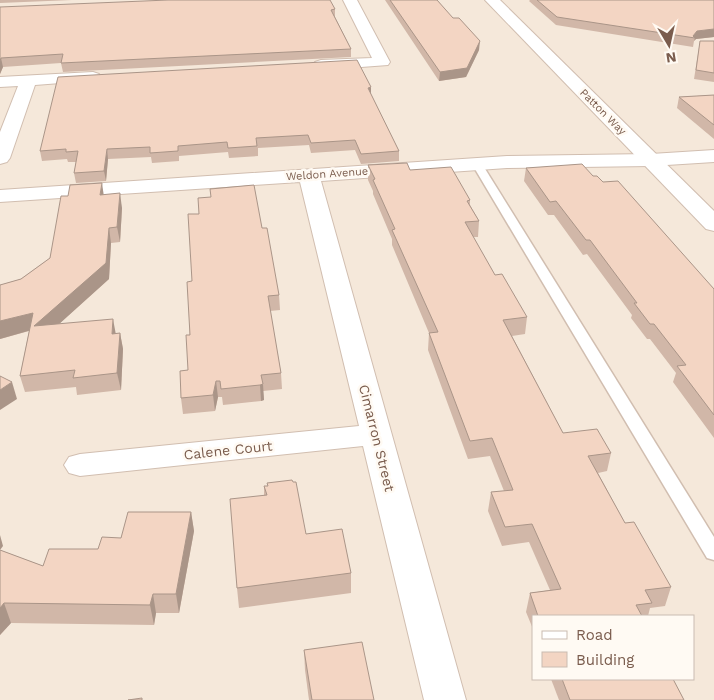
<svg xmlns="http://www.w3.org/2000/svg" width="714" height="700" font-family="'Work Sans',sans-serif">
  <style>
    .residential { fill: #f5e8da; fill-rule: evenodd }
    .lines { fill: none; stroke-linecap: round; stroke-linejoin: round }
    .service-casing { stroke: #d1beb0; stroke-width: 3 }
    .minor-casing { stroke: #d1beb0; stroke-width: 2 }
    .tertiary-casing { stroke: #d1beb0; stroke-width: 2 }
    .service { fill: #fff; fill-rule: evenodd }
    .minor { fill: #fff; fill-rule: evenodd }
    .tertiary { fill: #fff; fill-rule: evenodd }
    .wall { fill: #d1b7a8 }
    .shaded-wall { fill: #aa9588 }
    .building { fill: #f3d5c3; stroke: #aa9588 }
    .labels { text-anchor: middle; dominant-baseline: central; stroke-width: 5; stroke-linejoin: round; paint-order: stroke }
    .far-street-label { font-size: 11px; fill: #7a5c4d; stroke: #fffaf3 }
    .street-label { font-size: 14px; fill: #7a5c4d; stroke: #fffaf3 }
  </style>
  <rect width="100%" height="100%" fill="#fdf6ec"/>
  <path class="residential" d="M0,0H714V700H0ZM533,616H693V679H533Z"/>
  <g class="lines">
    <defs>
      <polygon id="service" points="477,161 482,164 714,537 714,560 707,558 472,164"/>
      <g id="minor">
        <polygon points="343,0 357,0 390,62 388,65 321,70 315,68 313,65 315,62 321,60 372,58"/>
        <polygon points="93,72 99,74 101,77 99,80 35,85 10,158 7,162 0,164 0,132 18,86 0,87 0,77"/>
        <polygon points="714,150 714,162 651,166 507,168 321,181 466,700 424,700 363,446 80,476 69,473 64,465 69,457 80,454 359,426 300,182 0,202 0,190 507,156 651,154"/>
      </g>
      <polygon id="tertiary" points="485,0 500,0 714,211 714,231 706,229"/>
    </defs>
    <use href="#service" class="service-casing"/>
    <use href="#minor" class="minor-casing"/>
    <use href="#tertiary" class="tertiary-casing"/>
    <use href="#service" class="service"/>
    <use href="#minor" class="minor"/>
    <use href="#tertiary" class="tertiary"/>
  </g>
  <g class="wall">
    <polygon points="0,0 72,0 0,3"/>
    <polygon points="385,0 437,0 479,50 466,77 439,81"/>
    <polygon points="530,0 714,0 714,37 696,39 694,41 693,47 556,25 529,1"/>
    <polygon points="0,7 335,9 335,17 351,49 351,57 63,72 61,63 3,67 0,74"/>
    <polygon points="700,41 714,41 714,82 694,79"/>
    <polygon points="371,95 399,151 399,161 361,164 355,150 311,153 309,145 258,148 258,156 229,158 228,152 179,156 179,161 152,163 151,157 108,159 106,181 76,183 74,173 76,162 68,162 67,159 42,161 40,151"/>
    <polygon points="714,95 714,139 677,108 679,97"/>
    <polygon points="368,165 410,170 470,200 470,205 479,221 478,237 473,237 495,275 527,317 525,334 512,336 563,433 611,453 607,471 598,473 625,523 671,587 665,606 650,608 648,616 533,616 533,629 526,612 530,593 550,590 529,542 502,546 488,511 491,492 504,491 490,456 468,459 428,350 429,333 392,245 392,239 373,194 373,191 368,180"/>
    <polygon points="526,168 593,176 603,182 714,289 714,438 673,382 676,373 650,339 647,339 631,318 632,315 587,254 583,255 554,215 548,215 524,181"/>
    <polygon points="104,195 122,208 120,242 111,243 109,279 59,324 115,334 120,333 123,349 121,390 77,395 76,387 25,392 20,376 29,331 0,339 0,285 21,279 50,258"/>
    <polygon points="262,228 279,295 280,310 270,311 281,373 282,389 263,391 264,400 261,401 223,405 222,397 218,397 215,411 183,414 181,398 188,370 192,281"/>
    <polygon points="264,486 306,534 351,573 351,593 239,608 237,588 264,495"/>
    <polygon points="191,512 194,531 179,613 156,613 154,625 11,623 0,635 0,550 43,566 98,549 121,538"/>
    <polygon points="304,650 374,700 309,700 305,670"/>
    <polygon points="551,679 673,679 684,700 559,700"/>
  </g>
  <g class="shaded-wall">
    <polygon points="714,29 714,37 696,39 694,41 695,38 693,36 697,31"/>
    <polygon points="480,41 479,50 466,77 439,81 440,72"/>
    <polygon points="1,58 3,67 0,74 0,61"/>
    <polygon points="371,87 371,96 368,88"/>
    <polygon points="107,149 108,159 106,181 104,171"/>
    <polygon points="102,183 104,197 100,195"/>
    <polygon points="120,193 122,208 120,242 117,227"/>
    <polygon points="109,228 111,243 109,279 38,343 35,329 0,339 0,321 33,313"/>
    <polygon points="113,319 116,335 112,334"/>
    <polygon points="120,333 123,349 121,390 117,373"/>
    <polygon points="216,381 218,397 215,411 213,395"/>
    <polygon points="12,382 17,399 0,410 0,390"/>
    <polygon points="263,384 264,400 261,401 260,385"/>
    <polygon points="191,512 194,531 179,613 176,594"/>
    <polygon points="0,535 3,546 0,550"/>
    <polygon points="153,594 156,613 154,625 150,605"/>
    <polygon points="4,603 11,623 0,635 0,608"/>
  </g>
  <g class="building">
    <polygon points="168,0 330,0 335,9 331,10 351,49 61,63 63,54 1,58 0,61 0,7"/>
    <polygon points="390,0 437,0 453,18 459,18 480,41 467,68 440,72"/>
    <polygon points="537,0 714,0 714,29 697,31 693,36 695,38 557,17"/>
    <polygon points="700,41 714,41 714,73 696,70"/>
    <polygon points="357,60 371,87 368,88 399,151 361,154 355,140 311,143 308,135 256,138 257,146 228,148 227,142 178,146 178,151 150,153 150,147 107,149 104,171 74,173 78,151 66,152 66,149 40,151 58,77"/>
    <polygon points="714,95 714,125 679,97"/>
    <polygon points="407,163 410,170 451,167 470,200 467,201 479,221 465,222 495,275 502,274 527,317 503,320 563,433 597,429 611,453 588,456 625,523 634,522 671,587 645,590 652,603 636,605 642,616 538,616 530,593 561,589 532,524 505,527 491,492 513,490 492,438 470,441 429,333 438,332 392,230 395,229 373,180 375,179 368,165"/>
    <polygon points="582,164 593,176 597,176 603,182 618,181 714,289 714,415 677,366 686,365 654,324 650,324 634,303 637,303 590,240 586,240 556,201 550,202 526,168"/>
    <polygon points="102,183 100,195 120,193 117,227 109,228 106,263 34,326 113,319 112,334 120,333 117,373 73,378 75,370 20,376 33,313 0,321 0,285 21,279 50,258 61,196 68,196 70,185"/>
    <polygon points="254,185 262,228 267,228 279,295 268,296 281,373 261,375 263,384 260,385 221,389 220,381 216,381 213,395 181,398 180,371 188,370 186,335 190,335 187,282 192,281 188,214 199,214 198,198 211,197 210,189"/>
    <polygon points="0,376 12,382 0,390"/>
    <polygon points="292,480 293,482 296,482 306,534 342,529 351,573 237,588 230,499 267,495 264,486 268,486 267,483"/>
    <polygon points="128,512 191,512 176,594 153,594 150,605 4,603 0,608 0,550 43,566 49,549 98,549 102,537 121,538"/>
    <polygon points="362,642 374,700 312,700 304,650"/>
    <polygon points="562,679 673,679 684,700 570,700"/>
    <polygon points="142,698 142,700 128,700"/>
  </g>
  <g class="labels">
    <g class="far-street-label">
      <text transform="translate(603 112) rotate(45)">Patton Way</text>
      <text transform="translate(327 174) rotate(-4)">Weldon Avenue</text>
    </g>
    <g class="street-label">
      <text transform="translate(377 438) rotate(76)">Cimarron Street</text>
      <text transform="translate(228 450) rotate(-6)">Calene Court</text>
    </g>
  </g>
  <rect x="532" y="615" width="162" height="65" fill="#fffaf3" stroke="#cabbb1"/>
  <rect x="542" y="631" width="25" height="8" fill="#ffffff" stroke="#cabbb1"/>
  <text x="576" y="640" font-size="15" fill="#7a5c4d">Road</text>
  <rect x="542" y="652" width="25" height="15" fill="#f3d5c3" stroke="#cabbb1"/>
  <text x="576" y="665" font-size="15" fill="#7a5c4d">Building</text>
  <g transform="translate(669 45) rotate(171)" stroke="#fffaf3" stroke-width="4" paint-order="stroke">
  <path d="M0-4L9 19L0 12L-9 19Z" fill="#7a5c4d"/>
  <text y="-8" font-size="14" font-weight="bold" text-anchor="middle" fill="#7a5c4d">N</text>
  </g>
</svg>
